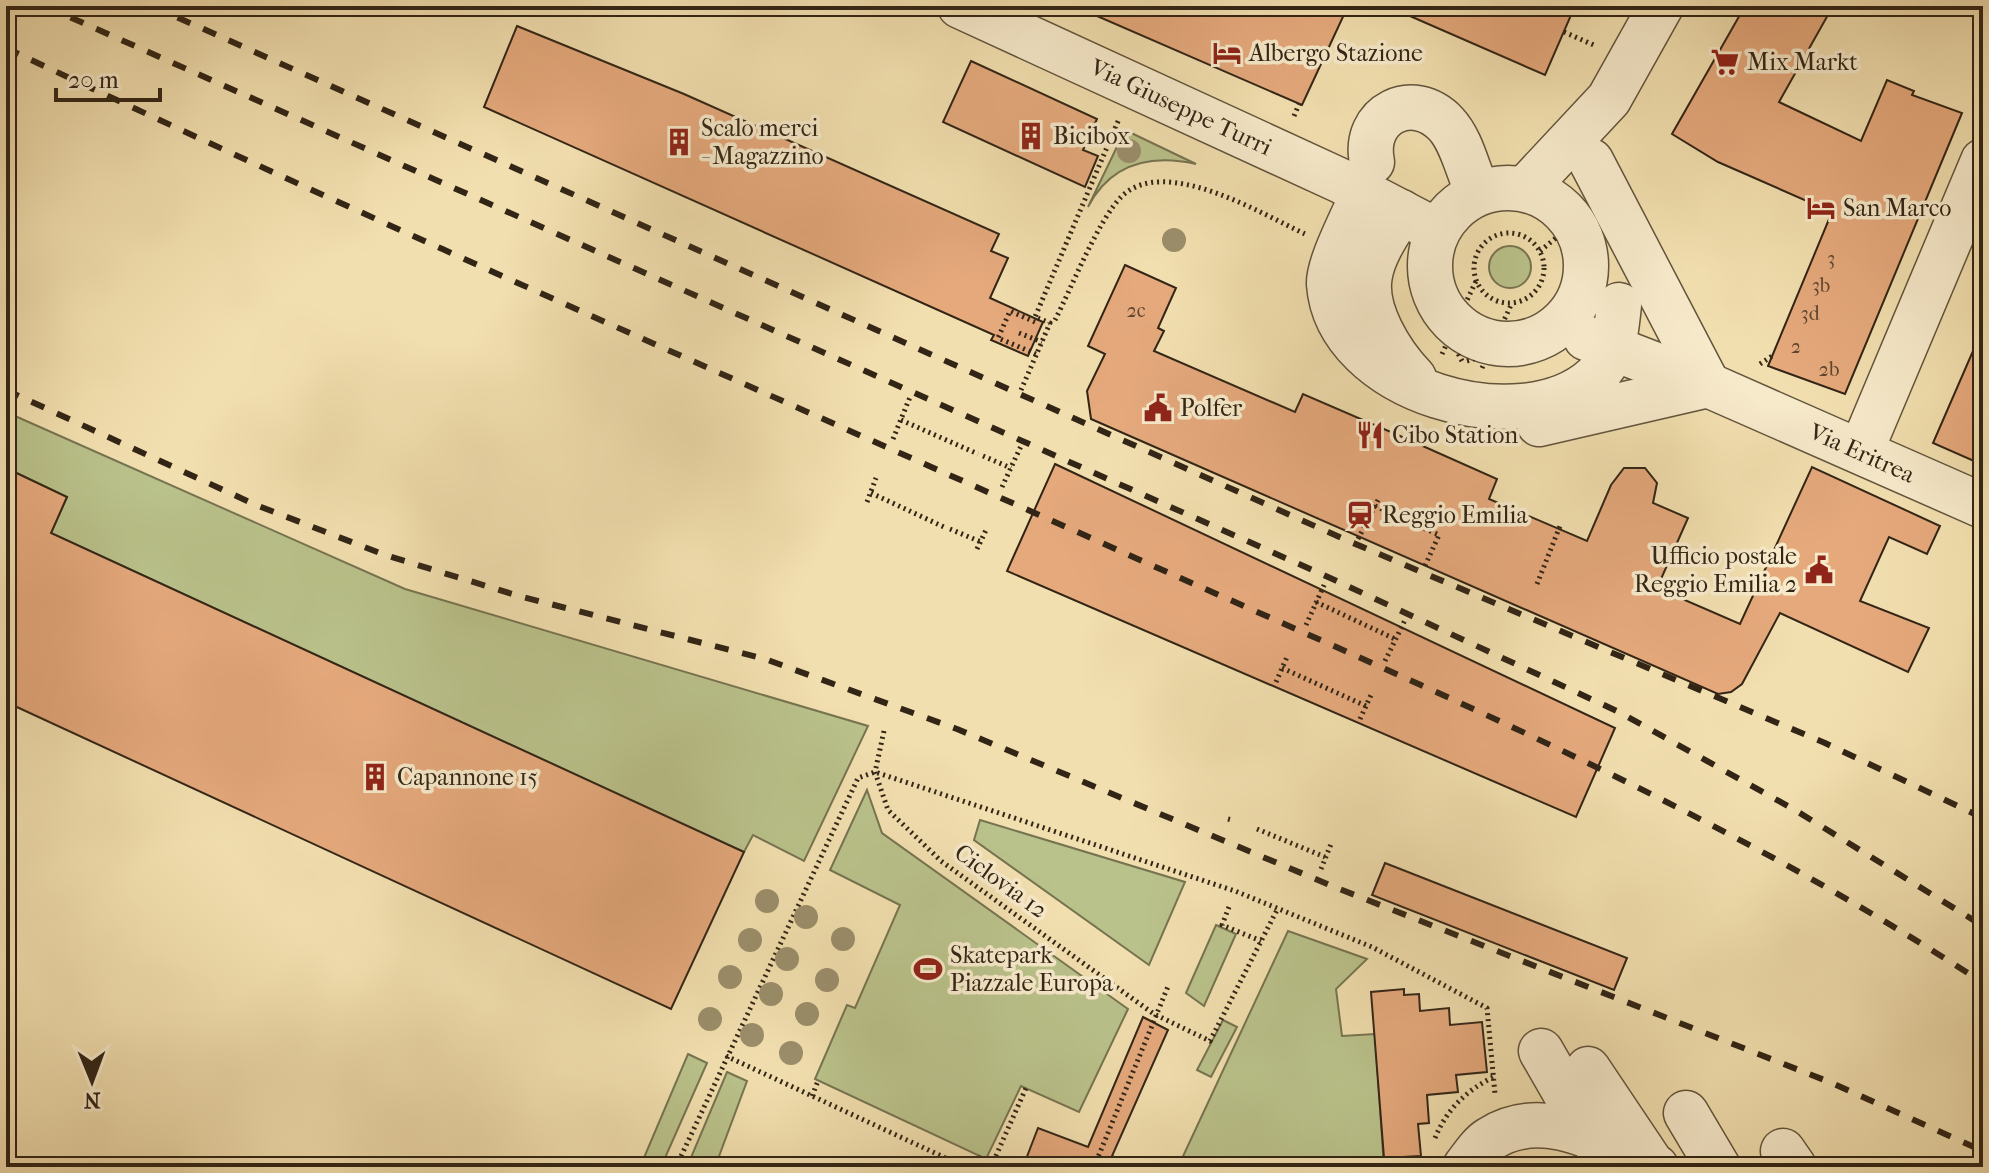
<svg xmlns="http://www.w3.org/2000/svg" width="1989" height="1173" font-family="'IM FELL French Canon',serif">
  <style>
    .green { fill: #bac28b; stroke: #767450; stroke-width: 2 }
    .building { fill: #e5a97c; stroke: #322516; stroke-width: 2 }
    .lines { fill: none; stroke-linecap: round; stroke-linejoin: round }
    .minor-casing { stroke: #62543c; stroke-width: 47 }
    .path { stroke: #322516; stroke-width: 5; stroke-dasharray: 2 4; stroke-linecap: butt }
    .minor { stroke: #f7eacb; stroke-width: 44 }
    .rail { stroke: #322516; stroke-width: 6; stroke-dasharray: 14 14; stroke-linecap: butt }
    .tree { fill: #9b8e6b }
    .labels { text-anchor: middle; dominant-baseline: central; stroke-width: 7; stroke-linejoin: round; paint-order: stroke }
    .number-label { font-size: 20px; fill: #5f4630 }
    .poi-label { font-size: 24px; fill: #322516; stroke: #f7eacb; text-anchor: start }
    .street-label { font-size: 24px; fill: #322516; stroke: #f7eacb }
  </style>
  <rect width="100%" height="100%" fill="#f2dfaf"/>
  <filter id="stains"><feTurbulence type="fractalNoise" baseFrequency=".0025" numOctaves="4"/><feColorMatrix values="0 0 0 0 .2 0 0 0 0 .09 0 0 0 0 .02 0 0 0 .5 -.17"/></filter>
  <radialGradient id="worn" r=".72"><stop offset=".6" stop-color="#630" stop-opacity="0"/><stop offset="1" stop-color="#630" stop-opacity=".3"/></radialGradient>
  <g class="green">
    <path d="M1125,130L1196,164C1150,154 1111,163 1088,207Z"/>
    <circle cx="1510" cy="267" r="21"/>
    <polygon points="6,412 405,589 868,726 804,861 753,835 744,852 51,533 67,497 6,468"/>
    <polygon points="867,790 882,833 1128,1009 1079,1112 1021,1086 986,1159 815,1079 847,1005 855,1008 900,905 830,870"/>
    <polygon points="980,820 1185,882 1149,965 974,840"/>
    <polygon points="1216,925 1236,934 1204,1006 1186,993"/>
    <polygon points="1288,931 1367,959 1336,989 1342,1036 1375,1034 1384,1167 1178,1167"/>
    <polygon points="1223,1020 1237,1027 1211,1077 1197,1070"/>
    <polygon points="688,1054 707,1063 661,1167 640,1167"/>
    <polygon points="727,1072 747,1081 715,1167 687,1167"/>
  </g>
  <g class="building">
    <polygon points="1074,6 1348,6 1302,105"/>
    <polygon points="1387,6 1575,6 1545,75"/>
    <polygon points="1745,6 1833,6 1779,102 1861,141 1887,80 1914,91 1912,95 1962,113 1845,394 1768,366 1832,212 1718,162 1672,134"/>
    <polygon points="517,26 684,94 999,234 991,251 1008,258 990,298 1043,322 1028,356 991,340 994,335 484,107"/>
    <polygon points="971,61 1097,119 1083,150 1098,156 1085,187 943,122"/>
    <polygon points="1125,265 1176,288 1158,328 1164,331 1154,351 1295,412 1303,394 1407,439 1497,479 1489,499 1587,541 1611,485 1624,468 1645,468 1657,483 1653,503 1688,518 1657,588 1740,624 1812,467 1940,526 1927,554 1889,537 1860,601 1929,628 1908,672 1780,613 1742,684 1731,692 1718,694 1091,419 1087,391 1105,354 1088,346"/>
    <polygon points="1983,328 1983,465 1933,443"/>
    <polygon points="1055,464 1615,728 1576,817 1007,571"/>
    <polygon points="6,468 67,497 51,533 744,852 671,1009 6,702"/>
    <polygon points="1385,863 1627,958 1614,990 1372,895"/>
    <polygon points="1404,989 1404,995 1419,994 1420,1011 1449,1008 1450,1025 1482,1022 1487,1072 1456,1075 1458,1092 1427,1095 1429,1123 1418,1124 1421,1156 1384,1158 1371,992"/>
    <polygon points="1143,1017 1168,1030 1112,1156 1134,1167 1023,1167 1038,1128 1088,1147"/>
  </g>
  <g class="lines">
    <defs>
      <g id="minor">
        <polyline points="960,6 1341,181 1437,231"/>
        <polyline points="1591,161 1708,385"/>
        <path d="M1372,162C1362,114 1413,89 1446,124C1462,141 1468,172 1478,193"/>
        <circle cx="1508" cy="266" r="78"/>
        <polyline points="1525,189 1609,99 1661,6"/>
        <path d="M1363,193C1355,214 1328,263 1329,284C1337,392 1521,443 1594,378C1615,359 1616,331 1619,305"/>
        <path d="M1401,212C1389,232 1374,252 1370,275C1363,310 1391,354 1414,378"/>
        <polyline points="1586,338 1708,385 1983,506"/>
        <polyline points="1539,424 1708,385"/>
        <polyline points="1861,451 1983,161"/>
        <polyline points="1541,1051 1591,1138"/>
        <polyline points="1588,1069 1653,1166"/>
        <polyline points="1686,1113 1718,1167"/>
        <polyline points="1783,1151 1794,1167"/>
        <path d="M1465,1167C1472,1158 1480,1145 1490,1139C1545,1104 1604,1144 1656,1167"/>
      </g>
    </defs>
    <use href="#minor" class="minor-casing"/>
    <g class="path">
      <polyline points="1564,32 1596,46"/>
      <polyline points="1294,116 1299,104"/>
      <circle cx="1509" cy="268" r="35"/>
      <polyline points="1540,251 1579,219"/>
      <path d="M1055,320C1072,287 1098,220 1122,196C1165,155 1262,214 1305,234"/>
      <polyline points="1035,322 1010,311 998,338 1036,354"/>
      <polyline points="1019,333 1042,342"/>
      <polyline points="1450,338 1462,361"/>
      <polyline points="1442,354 1476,281"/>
      <polyline points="1467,361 1487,355"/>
      <polyline points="1760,364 1772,356"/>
      <polyline points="1482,368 1512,303"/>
      <polyline points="1021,390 1050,323 1035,317 1119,119"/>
      <polyline points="901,420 978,454"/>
      <polyline points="893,439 910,397"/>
      <polyline points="1407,439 1419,429"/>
      <polyline points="983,456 1011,468"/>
      <polyline points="1002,487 1021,446"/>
      <polyline points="871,493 944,527"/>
      <polyline points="867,502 876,478"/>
      <polyline points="1375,506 1439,535 1424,568"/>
      <polyline points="950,529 981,542"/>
      <polyline points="1358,539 1378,500"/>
      <polyline points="977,549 987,528"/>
      <polyline points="1537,584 1560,526"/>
      <polyline points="1316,602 1395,639"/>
      <polyline points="1306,625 1325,583"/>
      <polyline points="1385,661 1406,618"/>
      <polyline points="1282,668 1366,706"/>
      <polyline points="1276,682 1287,657"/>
      <polyline points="1360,719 1371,695"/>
      <polyline points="884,731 875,772 888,810 941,861 1154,1014 1210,1041 1278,908"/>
      <polyline points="1228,819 1232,820"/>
      <polyline points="1257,829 1325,857"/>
      <polyline points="1321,869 1331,844"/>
      <polyline points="1229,907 1222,925 1261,941"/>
      <polyline points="726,1056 965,1167"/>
      <polyline points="812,1096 818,1081"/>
      <path d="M1435,1138C1447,1109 1466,1091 1493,1077"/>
      <polyline points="676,1167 858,778 875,772 1235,891 1372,947 1487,1008 1495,1094"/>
      <polyline points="936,1167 941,1156"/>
      <polyline points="975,1167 981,1156"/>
      <polyline points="991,1167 1026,1088"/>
      <polyline points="1094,1167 1169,984"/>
    </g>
    <use href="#minor" class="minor"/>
    <g class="rail">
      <polyline points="45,6 1328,577 1619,712 1795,810 1983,926"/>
      <polyline points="152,6 1346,540 1825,743 1983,818"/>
      <path d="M6,48C384,227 767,393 1149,564C1432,690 1723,812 1983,983"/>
      <polyline points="6,390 256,505 385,555 519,596 765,659 957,729 1337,888 1832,1083 1983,1151"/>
    </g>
  </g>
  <g class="tree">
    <circle cx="1129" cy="151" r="12"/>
    <circle cx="1174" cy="240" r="12"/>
    <circle cx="767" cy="901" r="12"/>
    <circle cx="806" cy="917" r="12"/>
    <circle cx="843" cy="939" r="12"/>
    <circle cx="750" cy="940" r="12"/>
    <circle cx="787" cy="959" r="12"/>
    <circle cx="730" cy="977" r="12"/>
    <circle cx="827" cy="980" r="12"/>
    <circle cx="771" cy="994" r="12"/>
    <circle cx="807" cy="1014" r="12"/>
    <circle cx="710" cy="1019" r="12"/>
    <circle cx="752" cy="1035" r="12"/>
    <circle cx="791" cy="1053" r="12"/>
  </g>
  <defs>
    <symbol id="hotel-bare" viewBox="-9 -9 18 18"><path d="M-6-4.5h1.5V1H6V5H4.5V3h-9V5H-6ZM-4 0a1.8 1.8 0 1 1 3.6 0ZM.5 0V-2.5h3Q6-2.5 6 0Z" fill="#8f2418" stroke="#f7eacb" stroke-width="2.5" paint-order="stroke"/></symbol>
    <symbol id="supermarket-bare" viewBox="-9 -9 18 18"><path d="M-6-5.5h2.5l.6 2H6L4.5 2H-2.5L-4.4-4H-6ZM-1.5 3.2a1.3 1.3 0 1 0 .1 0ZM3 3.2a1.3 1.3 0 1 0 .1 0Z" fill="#8f2418" stroke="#f7eacb" stroke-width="2.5" paint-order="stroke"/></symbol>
    <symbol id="building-bare" viewBox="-9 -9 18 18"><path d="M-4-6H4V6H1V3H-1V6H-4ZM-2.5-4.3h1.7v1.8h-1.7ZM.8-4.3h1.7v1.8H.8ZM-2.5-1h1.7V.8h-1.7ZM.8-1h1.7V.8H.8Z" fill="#8f2418" stroke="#f7eacb" stroke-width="2.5" paint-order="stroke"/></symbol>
    <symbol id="civic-bare" viewBox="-9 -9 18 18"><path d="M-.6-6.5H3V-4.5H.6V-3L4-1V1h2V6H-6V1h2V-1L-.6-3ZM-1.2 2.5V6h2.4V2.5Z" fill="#8f2418" stroke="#f7eacb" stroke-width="2.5" paint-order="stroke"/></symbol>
    <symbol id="restaurant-bare" viewBox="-9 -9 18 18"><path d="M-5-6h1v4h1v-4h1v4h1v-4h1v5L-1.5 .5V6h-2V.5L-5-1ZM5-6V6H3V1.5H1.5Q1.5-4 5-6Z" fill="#8f2418" stroke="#f7eacb" stroke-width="2.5" paint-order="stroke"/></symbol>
    <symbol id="station-bare" viewBox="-9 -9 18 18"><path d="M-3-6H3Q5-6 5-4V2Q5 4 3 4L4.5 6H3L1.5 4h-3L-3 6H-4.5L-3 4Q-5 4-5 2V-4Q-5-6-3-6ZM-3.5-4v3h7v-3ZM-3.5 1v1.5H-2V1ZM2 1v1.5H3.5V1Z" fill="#8f2418" stroke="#f7eacb" stroke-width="2.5" paint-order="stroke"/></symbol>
    <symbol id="stadium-bare" viewBox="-9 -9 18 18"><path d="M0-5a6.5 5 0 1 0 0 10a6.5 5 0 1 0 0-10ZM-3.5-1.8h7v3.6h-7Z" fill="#8f2418" stroke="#f7eacb" stroke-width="2.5" paint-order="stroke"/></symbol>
  </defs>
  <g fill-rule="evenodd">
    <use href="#hotel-bare" x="1207" y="33" width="40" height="40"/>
    <use href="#supermarket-bare" x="1705" y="42" width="40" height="40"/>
    <use href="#building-bare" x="1011" y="116" width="40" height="40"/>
    <use href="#building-bare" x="659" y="122" width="40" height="40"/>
    <use href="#hotel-bare" x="1801" y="188" width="40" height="40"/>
    <use href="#civic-bare" x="1138" y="388" width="40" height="40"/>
    <use href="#restaurant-bare" x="1350" y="415" width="40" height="40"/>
    <use href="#station-bare" x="1340" y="495" width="40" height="40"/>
    <use href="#civic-bare" x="1799" y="550" width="40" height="40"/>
    <use href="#building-bare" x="355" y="757" width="40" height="40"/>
    <use href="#stadium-bare" x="908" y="949" width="40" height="40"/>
  </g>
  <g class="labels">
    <g class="number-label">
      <text x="1831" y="258">3</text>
      <text x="1821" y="285">3b</text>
      <text x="1136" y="310">2c</text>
      <text x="1810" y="313">3d</text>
      <text x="1796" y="346">2</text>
      <text x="1829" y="369">2b</text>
    </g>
    <g class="poi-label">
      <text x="1249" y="53">Albergo Stazione</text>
      <text x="1747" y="62">Mix Markt</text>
      <text x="701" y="128">Scalo merci<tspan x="701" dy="28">- Magazzino</tspan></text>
      <text x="1053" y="136">Bicibox</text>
      <text x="1843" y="208">San Marco</text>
      <text x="1180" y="408">Polfer</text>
      <text x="1392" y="435">Cibo Station</text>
      <text x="1382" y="515">Reggio Emilia</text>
      <text x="1797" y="556" text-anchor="end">Ufficio postale<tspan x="1797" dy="28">Reggio Emilia 2</tspan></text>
      <text x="397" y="777">Capannone 15</text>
      <text x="950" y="955">Skatepark<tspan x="950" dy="28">Piazzale Europa</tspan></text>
    </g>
    <g class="street-label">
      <text transform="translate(1181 107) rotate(25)">Via Giuseppe Turri</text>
      <text transform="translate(1862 453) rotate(24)">Via Eritrea</text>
      <text transform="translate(1001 881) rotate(36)">Ciclovia 12</text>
    </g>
  </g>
  <rect width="1989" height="1173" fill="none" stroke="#f2dfaf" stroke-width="32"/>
  <rect x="8" y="8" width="1973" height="1157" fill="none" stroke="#322516" stroke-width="4"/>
  <rect x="16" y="16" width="1957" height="1141" fill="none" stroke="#322516" stroke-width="2"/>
  <g transform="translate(92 1081) rotate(179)" stroke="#f7eacb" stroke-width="6" paint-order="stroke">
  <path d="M0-6L14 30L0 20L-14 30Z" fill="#322516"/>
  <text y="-12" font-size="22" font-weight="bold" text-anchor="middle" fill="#322516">N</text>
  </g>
  <path d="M56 88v12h104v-12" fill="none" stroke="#322516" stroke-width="4"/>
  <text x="68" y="88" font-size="24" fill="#322516" stroke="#f7eacb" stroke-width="6" paint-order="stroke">20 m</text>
  <rect width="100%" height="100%" filter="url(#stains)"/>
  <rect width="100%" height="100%" fill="url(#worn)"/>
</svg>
